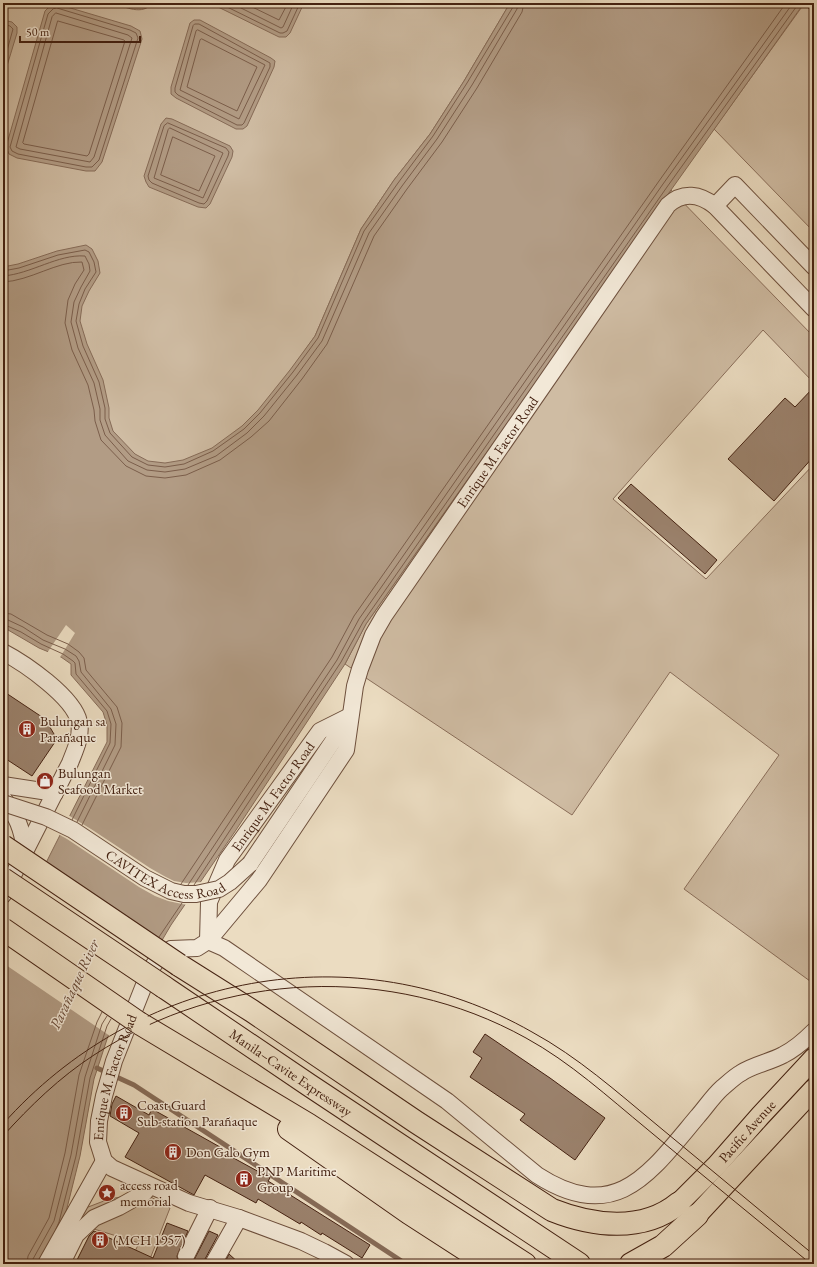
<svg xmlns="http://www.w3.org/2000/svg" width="817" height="1267" font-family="'EB Garamond',serif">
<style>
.green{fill:#cfbca3;stroke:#8a6e5a}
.water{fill:#b29c85;stroke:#866b57}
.pier{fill:#ebdcc1}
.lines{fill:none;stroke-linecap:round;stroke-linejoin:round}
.shore{stroke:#7b5e4b;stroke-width:1}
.stream{stroke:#866b57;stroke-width:5}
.building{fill:#9b826d;stroke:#442111}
.minor-casing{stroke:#6e503d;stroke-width:18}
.major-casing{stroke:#442111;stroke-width:22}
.highway-casing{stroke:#442111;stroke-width:24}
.minor{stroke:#f2e8d7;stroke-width:16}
.major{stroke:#ebdcc1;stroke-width:20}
.highway{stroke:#ebdcc1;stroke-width:22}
.tram{stroke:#442111;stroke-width:1}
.minor-bridge-casing{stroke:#6e503d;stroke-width:18;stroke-linecap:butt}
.highway-bridge-casing{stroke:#442111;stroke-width:24;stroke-linecap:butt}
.minor-bridge{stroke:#f2e8d7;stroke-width:16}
.highway-bridge{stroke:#ebdcc1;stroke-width:22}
.labels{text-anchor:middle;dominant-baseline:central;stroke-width:3;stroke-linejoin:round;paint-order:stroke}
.street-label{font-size:14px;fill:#442111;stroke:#f2e8d7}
.poi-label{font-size:14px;fill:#442111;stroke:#f2e8d7;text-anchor:start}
.water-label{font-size:15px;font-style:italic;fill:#654634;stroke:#f2e8d7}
</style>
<rect width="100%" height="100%" fill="#ebdcc1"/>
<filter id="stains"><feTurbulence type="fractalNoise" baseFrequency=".005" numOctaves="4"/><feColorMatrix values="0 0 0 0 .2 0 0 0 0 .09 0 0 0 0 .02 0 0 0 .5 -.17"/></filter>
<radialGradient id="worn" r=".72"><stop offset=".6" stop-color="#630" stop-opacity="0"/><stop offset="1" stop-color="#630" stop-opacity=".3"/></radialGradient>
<path class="green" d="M3 3H510L464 81 430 134 394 180 361 229 315 336 199 500 3 447Z
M804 4 814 14V232L714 129Z
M671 190 814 337V383L763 330 613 499 706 579 814 464V984L684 889 779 755 670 672 572 815 345 664 366 624Z
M144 1193 170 1208 148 1264H129L139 1243 94 1229 71 1227 83 1209 109 1199Z"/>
<path class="water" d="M113 3H152C143 16 125 7 113 3Z
M210 3H304L290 33 286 37H279Z
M510 3H804L671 190 366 624 345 664 236 830 171 925 111 1027 94 1079 80 1156 63 1224 41 1264H3V948L107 742V725L103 712 71 675V664L61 657 39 648 3 627V267L18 264 57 251 86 245 92 249 98 261 100 273 89 291 82 306 80 321 87 344 103 380 109 408V418L113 431 135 454 148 461 165 463 183 460 212 448 242 426 258 410 290 370 315 336 361 229 394 180 430 134 464 81Z
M57 4 131 26 140 31 142 39 102 162 95 171H86L17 158 9 154 6 147 45 11 51 5Z
M3 20 12 22 17 27V33L3 79Z
M194 20H200L271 58 275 61 274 67 247 126 243 129H236L176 98 171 94V87L190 23Z
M166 118 172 119 230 146 233 151 232 157 210 204 206 208 198 207 149 187 146 182 144 176 161 124Z"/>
<path class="pier" d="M66 625 75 633 59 659 47 653Z
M68 815 91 829 150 868 164 876 174 881 186 883 203 882 187 905 168 901 155 896 139 887 67 839 58 834Z
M43 864 162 945 113 1028 110 1036 3 963V944Z"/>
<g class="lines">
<path class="shore" d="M219 3 280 33H283L287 31 300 3
M231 3 281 28 283 27 294 3
M244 3 279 20 288 3
M57 8 130 30 136 33 138 38 99 160 92 167H86L18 154 12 151 10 147 48 14 53 9Z
M56 13 128 35 132 38 94 157 90 162 20 149 16 147 52 17Z
M58 21 124 40 125 41 89 154 87 156 24 144 23 143Z
M3 24 10 26 13 29 3 65
M195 24H199L270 63V67L244 123 242 125H237L178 95 175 92V88L193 26Z
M198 30 265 65 239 119 180 90 196 31Z
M202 39 257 67 237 111 187 87 200 40Z
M168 123 226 148 229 152 228 156 207 201 204 204 199 203 152 183 149 180 148 176 164 126Z
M170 128 223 153 203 198 154 178 168 130Z
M173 137 215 156 199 191 161 175Z
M3 271 19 268 58 255 85 250 89 252 94 262 96 272 85 289 79 304 76 321 83 346 99 382 105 408V419L110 433 132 457 148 465 165 467 184 464 213 451 244 429 260 413 293 372 318 338 364 231 398 183 433 136 467 83 513 7V3
M3 276C31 274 58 254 85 256L89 264 90 271 81 287 74 302 71 322 78 348 94 383 100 409V420L105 435 128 461 147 470 165 472 185 469 216 456 247 433 264 416 297 375 322 341 369 233 402 186 437 139 472 85 517 9 518 3
M3 282C30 281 57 261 82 262L84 270 75 284 68 300 65 323 72 350 88 385 94 410 95 421 101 440 126 466 146 476 165 478 186 475 220 460 251 437 269 421 302 379 327 344 374 236 407 189 442 142 477 88 522 12 524 3
M3 613 11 614 47 635 68 644 79 652 84 658 86 670 117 707 122 723 121 747 82 825
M3 619 8 620 23 627 43 640 65 649 76 656 79 661 81 672 111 709 116 724 115 745 77 822
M3 624 21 632 41 644 63 654 73 661 75 663 76 674 107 711 111 724 110 743 72 820
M181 884 332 657 354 616 659 181 786 3
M188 885 337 660 359 619 663 184 793 3
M194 885 341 662 363 622 667 187 799 3
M159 937 182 903
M56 1229 59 1222 76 1156 90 1078 107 1026 111 1019
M27 1264 28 1256 49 1218 65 1153 79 1075 97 1022 102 1012
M33 1264V1259L54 1221 71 1155 85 1077 102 1024 107 1016"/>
<path class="stream" d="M97 1068 134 1085 406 1264"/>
</g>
<path class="building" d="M814 387V456L774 501 728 459 785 398 795 407Z
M631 484 717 560 705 574 618 498Z
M3 691 45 719 57 739 32 776 3 757Z
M485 1034 550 1078 605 1118 575 1160 520 1120 525 1114 470 1077 482 1058 473 1052Z
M116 1096 149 1115 152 1109 220 1147 219 1150 270 1178 268 1181 370 1245 362 1258 322 1233 321 1235 301 1222 300 1224 258 1199 256 1203 205 1175 194 1195 125 1157 139 1133 110 1116 112 1104Z
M167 1223 188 1231 177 1256 178 1261 181 1264H85L77 1260 89 1236 94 1231 153 1258Z
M209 1231 218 1235 205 1259 204 1264H191L194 1260Z
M229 1254 240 1264H224Z"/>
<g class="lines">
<defs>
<g id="minor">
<path d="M715 206 735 185 814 267"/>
<path d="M3 652C24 663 74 697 79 722 82 736 75 750 70 763L3 895"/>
<path d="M3 785 55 793"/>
<path d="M3 798C17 817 22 827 25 851"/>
<path d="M250 864 348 719"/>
<path d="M208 941 224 948 447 1101 537 1175C616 1226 650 1173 698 1116 706 1107 713 1096 722 1088 728 1083 734 1077 741 1073 753 1065 770 1062 783 1055 795 1049 805 1040 814 1031"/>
<path id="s1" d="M208 941 209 902 227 860 320 731 350 716"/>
<path d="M186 1256 210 1208"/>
<path d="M63 1261 76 1235 94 1218 119 1207 144 1193 150 1186"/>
<path d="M46 1264 104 1161"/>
<path d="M213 1264 239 1218"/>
<path id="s2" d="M346 1264 324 1252 301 1241 239 1218 189 1203 112 1168 104 1161 98 1142 99 1121 104 1096 114 1061 150 970 161 955 171 949 197 948 208 941 259 880 346 750 355 686 360 669 373 635 384 616 668 205C683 191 700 194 715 206L814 309"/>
</g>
<g id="major">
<path id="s3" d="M679 1203 717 1165 760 1116 814 1058"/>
<path d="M697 1215 814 1089"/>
</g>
<g id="highway">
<path d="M179 965 252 1011 416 1122 552 1210C592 1226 643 1233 679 1203"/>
<path id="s4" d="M164 987 309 1085 579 1264"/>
<path d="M139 1023 309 1125 525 1264"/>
<path d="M289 1129 409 1213 488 1264"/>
<path d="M631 1264 663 1246 697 1215"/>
</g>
</defs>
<use href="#minor" class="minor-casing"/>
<use href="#major" class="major-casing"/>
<use href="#highway" class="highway-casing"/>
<use href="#minor" class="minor"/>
<use href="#major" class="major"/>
<use href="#highway" class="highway"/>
<path class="tram" d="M3 1124C137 973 355 931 532 1032 578 1057 617 1092 657 1125 709 1168 762 1212 814 1255
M3 1136C30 1106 60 1077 94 1055 223 971 391 963 526 1038 570 1062 608 1097 647 1129 701 1174 756 1219 811 1264"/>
<defs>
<g id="minor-bridge">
<path id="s5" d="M3 803 46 817 73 830 145 878 171 891 184 894H196L219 889 230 882 250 864"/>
</g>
<path id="highway-bridge" d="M3 846 179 965
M3 879 164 987
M3 929 139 1023"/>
</defs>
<use href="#minor-bridge" class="minor-bridge-casing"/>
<use href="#highway-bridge" class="highway-bridge-casing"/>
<use href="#minor-bridge" class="minor-bridge"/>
<use href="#highway-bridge" class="highway-bridge"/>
</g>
<defs>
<symbol id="building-disc" viewBox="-11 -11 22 22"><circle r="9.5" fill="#8f2418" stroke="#f2e8d7"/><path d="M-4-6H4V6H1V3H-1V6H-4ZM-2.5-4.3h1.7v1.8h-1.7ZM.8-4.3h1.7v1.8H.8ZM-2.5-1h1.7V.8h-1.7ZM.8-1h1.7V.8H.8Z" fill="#fff"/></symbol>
<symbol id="shop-disc" viewBox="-11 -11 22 22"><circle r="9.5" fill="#8f2418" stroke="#f2e8d7"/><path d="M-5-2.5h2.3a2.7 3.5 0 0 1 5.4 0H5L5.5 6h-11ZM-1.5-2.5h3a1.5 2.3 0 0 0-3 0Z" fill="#fff"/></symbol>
<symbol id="sight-disc" viewBox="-11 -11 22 22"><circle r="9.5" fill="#8f2418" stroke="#f2e8d7"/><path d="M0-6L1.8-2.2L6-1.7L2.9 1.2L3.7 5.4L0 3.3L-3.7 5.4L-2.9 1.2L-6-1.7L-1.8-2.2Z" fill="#fff"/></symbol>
</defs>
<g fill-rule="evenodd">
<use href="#building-disc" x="17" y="719" width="20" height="20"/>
<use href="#shop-disc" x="35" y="771" width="20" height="20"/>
<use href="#building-disc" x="114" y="1103" width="20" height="20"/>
<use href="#building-disc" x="163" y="1142" width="20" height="20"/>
<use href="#building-disc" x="234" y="1169" width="20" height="20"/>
<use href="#sight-disc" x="97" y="1183" width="20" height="20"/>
<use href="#building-disc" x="90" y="1230" width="20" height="20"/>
</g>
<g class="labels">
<g class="street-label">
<text stroke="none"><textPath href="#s2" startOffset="1110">Enrique M. Factor Road</textPath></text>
<text stroke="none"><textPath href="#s1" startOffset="163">Enrique M. Factor Road</textPath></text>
<text stroke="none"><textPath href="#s5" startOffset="181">CAVITEX Access Road</textPath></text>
<text stroke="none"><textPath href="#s4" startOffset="153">Manila–Cavite Expressway</textPath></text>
<text stroke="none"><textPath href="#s2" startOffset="351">Enrique M. Factor Road</textPath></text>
<text stroke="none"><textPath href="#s3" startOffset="99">Pacific Avenue</textPath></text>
</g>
<g class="poi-label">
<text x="40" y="721">Bulungan sa<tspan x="40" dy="16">Parañaque</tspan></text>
<text x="58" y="773">Bulungan<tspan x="58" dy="16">Seafood Market</tspan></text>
<text x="137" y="1105">Coast Guard<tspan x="137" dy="16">Sub-station Parañaque</tspan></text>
<text x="186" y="1152">Don Galo Gym</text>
<text x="257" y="1171">PNP Maritime<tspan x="257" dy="16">Group</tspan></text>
<text x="120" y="1185">access road<tspan x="120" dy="16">memorial</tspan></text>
<text x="113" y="1240">(MCH 1957)</text>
</g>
<g class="water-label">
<text transform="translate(74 984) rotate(-65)">Parañaque River</text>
</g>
</g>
<rect width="817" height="1267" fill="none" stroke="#ebdcc1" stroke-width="16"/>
<rect x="4" y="4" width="809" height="1259" fill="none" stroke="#442111" stroke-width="2"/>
<rect x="8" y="8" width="801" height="1251" fill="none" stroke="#442111"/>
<path d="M20 36v6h120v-6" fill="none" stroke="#442111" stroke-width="2"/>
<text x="26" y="36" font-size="12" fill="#442111" stroke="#f2e8d7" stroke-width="3" paint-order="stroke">50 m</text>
<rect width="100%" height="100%" filter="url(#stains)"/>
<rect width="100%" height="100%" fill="url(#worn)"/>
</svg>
